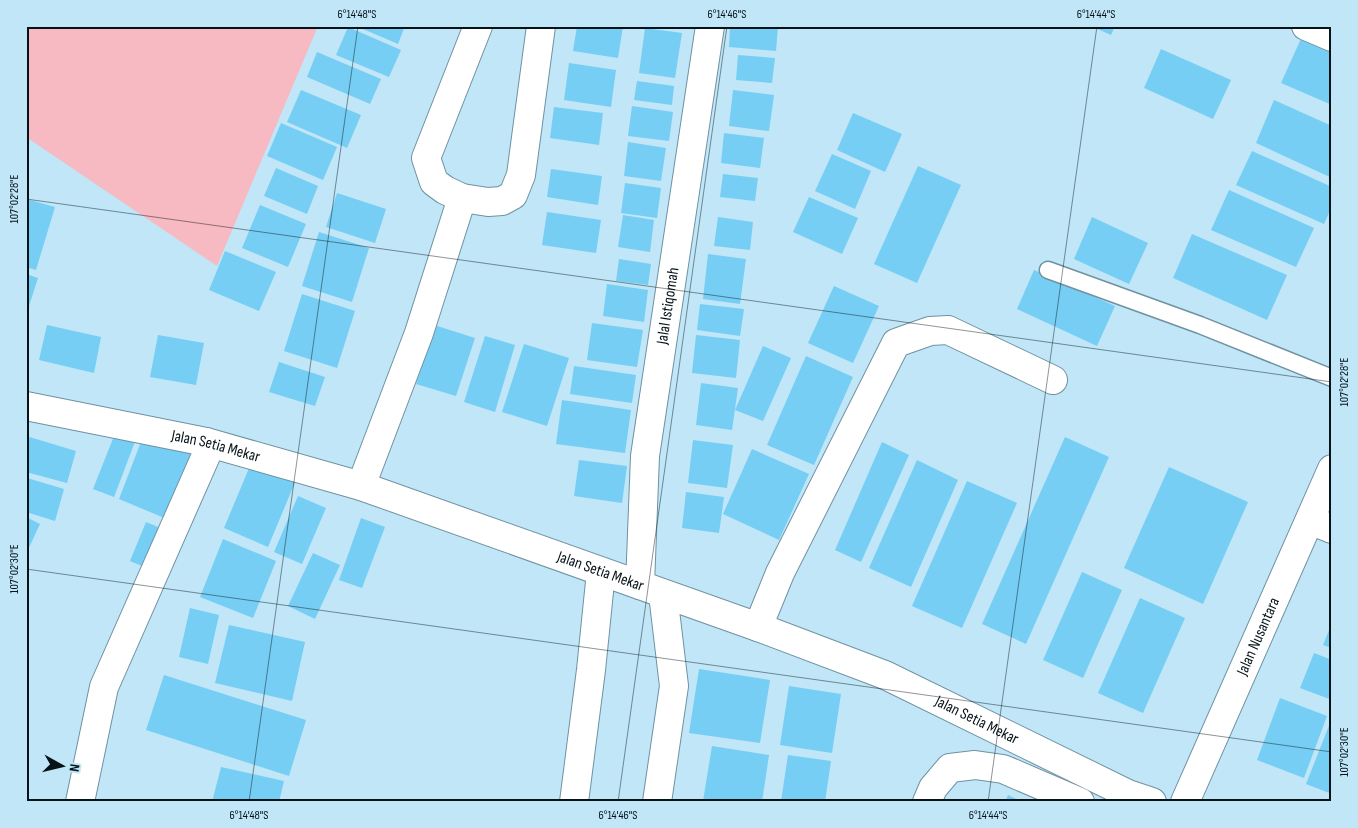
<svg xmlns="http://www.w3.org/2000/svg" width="1358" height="828" font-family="'Sofia Sans Condensed',sans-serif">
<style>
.green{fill:#f7b9c2}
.building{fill:#76cef4}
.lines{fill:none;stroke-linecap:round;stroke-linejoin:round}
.lane-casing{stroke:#6f92a2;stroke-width:19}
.street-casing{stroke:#6f92a2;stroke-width:30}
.secondary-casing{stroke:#6f92a2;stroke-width:30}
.lane{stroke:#fff;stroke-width:16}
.street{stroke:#fff;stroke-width:28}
.secondary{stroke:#fff;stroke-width:28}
.ticks{fill:none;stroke:#061319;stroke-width:1;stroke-opacity:0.45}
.labels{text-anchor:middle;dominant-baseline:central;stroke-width:5;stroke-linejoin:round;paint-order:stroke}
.street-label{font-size:16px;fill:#061319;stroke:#c0e6f7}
.neatline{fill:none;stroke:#061319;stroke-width:2}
.ticks-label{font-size:12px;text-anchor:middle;fill:#061319}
</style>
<rect width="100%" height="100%" fill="#c0e6f7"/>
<path class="green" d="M26 26H318L217 266 26 137Z"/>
<path class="building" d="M356 26H405L398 44Z
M577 26H623L618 58 573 51Z
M730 26H778L776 51 729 47Z
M1091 26H1115L1111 35Z
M348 27 401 50 389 77 336 55Z
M645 28 682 33 675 78 639 73Z
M1304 32 1332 45V105L1281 83Z
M1161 49 1231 80 1213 119 1144 88Z
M317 52 381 79 370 104 307 77Z
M738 55 775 58 772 83 736 80Z
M569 63 616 70 611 107 564 100Z
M637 81 674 86 672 105 634 100Z
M301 90 361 115 347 148 287 122Z
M733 90 774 95 769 131 729 126Z
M1274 100 1332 126V178L1256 143Z
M632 106 673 112 669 141 628 136Z
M554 107 603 113 599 145 550 138Z
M853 113 902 134 885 172 837 150Z
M281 123 337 147 323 180 267 156Z
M724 133 764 138 760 168 721 163Z
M628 142 666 148 661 181 624 176Z
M1252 151 1332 187V206L1324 224 1236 185Z
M832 154 871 171 855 209 815 191Z
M918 166 961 185 917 283 874 264Z
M276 168 318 186 307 214 264 196Z
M551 169 602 176 598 205 547 197Z
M723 174 758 178 755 201 720 197Z
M625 183 661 188 657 218 621 213Z
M1229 190 1314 228 1296 267 1211 230Z
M337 193 386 209 375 243 326 227Z
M809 197 858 218 842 254 793 232Z
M26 199 55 207 36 270 26 267Z
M260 205 306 224 288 267 242 248Z
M547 212 601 220 596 253 542 245Z
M623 215 654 220 650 252 618 247Z
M718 217 753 222 750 250 714 246Z
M1092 217 1148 243 1129 284 1074 259Z
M319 232 369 248 352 302 302 286Z
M1192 234 1287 275 1267 320 1173 278Z
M225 251 276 272 259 311 209 290Z
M708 254 746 259 740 304 703 299Z
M619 259 651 264 648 285 616 281Z
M1034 270 1115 306 1097 346 1017 309Z
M26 274 38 278 27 312H26Z
M607 284 648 290 644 322 603 316Z
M834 286 879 306 853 363 808 343Z
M302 294 355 311 337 368 284 351Z
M700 304 744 309 740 336 697 330Z
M592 323 643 330 637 367 587 360Z
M47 325 101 337 94 373 39 360Z
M434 325 475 338 456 396 416 384Z
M158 335 204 343 196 385 150 377Z
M696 335 740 340 736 378 692 373Z
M485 336 515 345 495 412 464 402Z
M524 344 569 358 547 426 502 412Z
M763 346 791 358 763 421 735 410Z
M806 356 853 377 814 465 767 445Z
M279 362 325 377 315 406 269 392Z
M574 366 636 375 632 403 570 394Z
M701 383 738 388 732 430 696 425Z
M562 400 631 410 625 453 556 444Z
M116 431 136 439 114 497 93 489Z
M144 434 200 456 174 522 119 499Z
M26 436 76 451 67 483 26 472Z
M1065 437 1109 457 1026 644 982 624Z
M693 440 733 445 727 488 688 483Z
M882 442 909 455 861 562 835 550Z
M752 449 809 474 779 540 723 514Z
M579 460 627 466 622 503 574 496Z
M917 460 958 480 911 587 869 568Z
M252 461 296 480 268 547 224 528Z
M1169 467 1248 502 1203 604 1124 568Z
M27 478 64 489 55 521 26 512Z
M967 481 1017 503 962 628 912 606Z
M686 492 724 497 719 533 682 528Z
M298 496 326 508 302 564 274 552Z
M26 517 40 524 26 554Z
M361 518 385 527 362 588 339 580Z
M146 522 170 532 154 571 130 561Z
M223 539 276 561 253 618 200 597Z
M313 553 340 565 315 619 288 606Z
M1082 572 1122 590 1083 678 1043 660Z
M1140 598 1185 618 1143 713 1098 693Z
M190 608 219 615 208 664 179 657Z
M1332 623V648L1323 645Z
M229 625 305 642 292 701 215 683Z
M1314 653 1332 660V700L1300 688Z
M699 669 770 680 760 743 689 733Z
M164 675 306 720 289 776 146 730Z
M789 686 841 694 832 753 780 745Z
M1280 698 1327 716 1304 778 1257 760Z
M1332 718V794L1306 784Z
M712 746 769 755 762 802 703 801Z
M788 755 831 761 825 802 781 801Z
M221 767 284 781 279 802H212Z
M1008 795 1022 802H1005Z"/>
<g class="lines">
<defs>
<path id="lane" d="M1048 270 1200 325 1332 378"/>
<g id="street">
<path d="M478 26 426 158 434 182 445 190 462 198 488 202 502 201 513 195 521 175 541 26"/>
<path d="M1306 26 1332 37"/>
<path d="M361 486 419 333 462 198"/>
<path d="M1310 520 1332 529"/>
<path id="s1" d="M640 585 645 456 710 26"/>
<path d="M758 627 780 573 896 343 930 331 948 330 1053 380"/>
<path d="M80 802 104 687 208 451 206 442"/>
<path d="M574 802 591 670 601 572"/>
<path d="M657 802 674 686 663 594"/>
<path d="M927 802 933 788 950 768 975 765 1003 769 1080 802"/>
</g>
<g id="secondary">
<path id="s2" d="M26 406 206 442 361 486 758 627 885 675 1128 794 1152 802"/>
<path id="s3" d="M1185 802 1332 469"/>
</g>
</defs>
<use href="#lane" class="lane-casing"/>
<use href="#street" class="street-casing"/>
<use href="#secondary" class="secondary-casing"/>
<use href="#lane" class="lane"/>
<use href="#street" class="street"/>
<use href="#secondary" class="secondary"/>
</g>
<path class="ticks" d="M26 199 1332 382M26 569 1332 752M249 802 358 26M618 802 727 26M988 802 1097 26"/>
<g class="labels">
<g class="street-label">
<text stroke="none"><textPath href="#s1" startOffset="281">Jalal Istiqomah</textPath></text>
<text stroke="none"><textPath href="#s2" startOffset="194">Jalan Setia Mekar</textPath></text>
<text stroke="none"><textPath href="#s2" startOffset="599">Jalan Setia Mekar</textPath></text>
<text stroke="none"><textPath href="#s3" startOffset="181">Jalan Nusantara</textPath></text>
<text stroke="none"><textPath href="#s2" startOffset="1004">Jalan Setia Mekar</textPath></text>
</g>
</g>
<rect width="1358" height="828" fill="none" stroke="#c0e6f7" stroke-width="55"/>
<g transform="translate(62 766) rotate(98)" stroke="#c0e6f7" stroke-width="4" paint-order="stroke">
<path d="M0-4L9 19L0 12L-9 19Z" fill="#061319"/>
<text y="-8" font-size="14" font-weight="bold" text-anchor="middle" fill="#061319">N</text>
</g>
<rect x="28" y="28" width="1302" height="772" class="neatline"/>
<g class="ticks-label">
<text x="357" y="18">6°14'48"S</text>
<text x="727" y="18">6°14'46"S</text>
<text x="1096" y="18">6°14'44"S</text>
<text transform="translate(14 199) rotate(-90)" y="4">107°02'28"E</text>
<text transform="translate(1344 382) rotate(-90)" y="4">107°02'28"E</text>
<text transform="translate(14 569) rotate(-90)" y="4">107°02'30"E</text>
<text transform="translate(1344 752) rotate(-90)" y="4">107°02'30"E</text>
<text x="249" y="819">6°14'48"S</text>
<text x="618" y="819">6°14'46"S</text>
<text x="988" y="819">6°14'44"S</text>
</g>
</svg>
